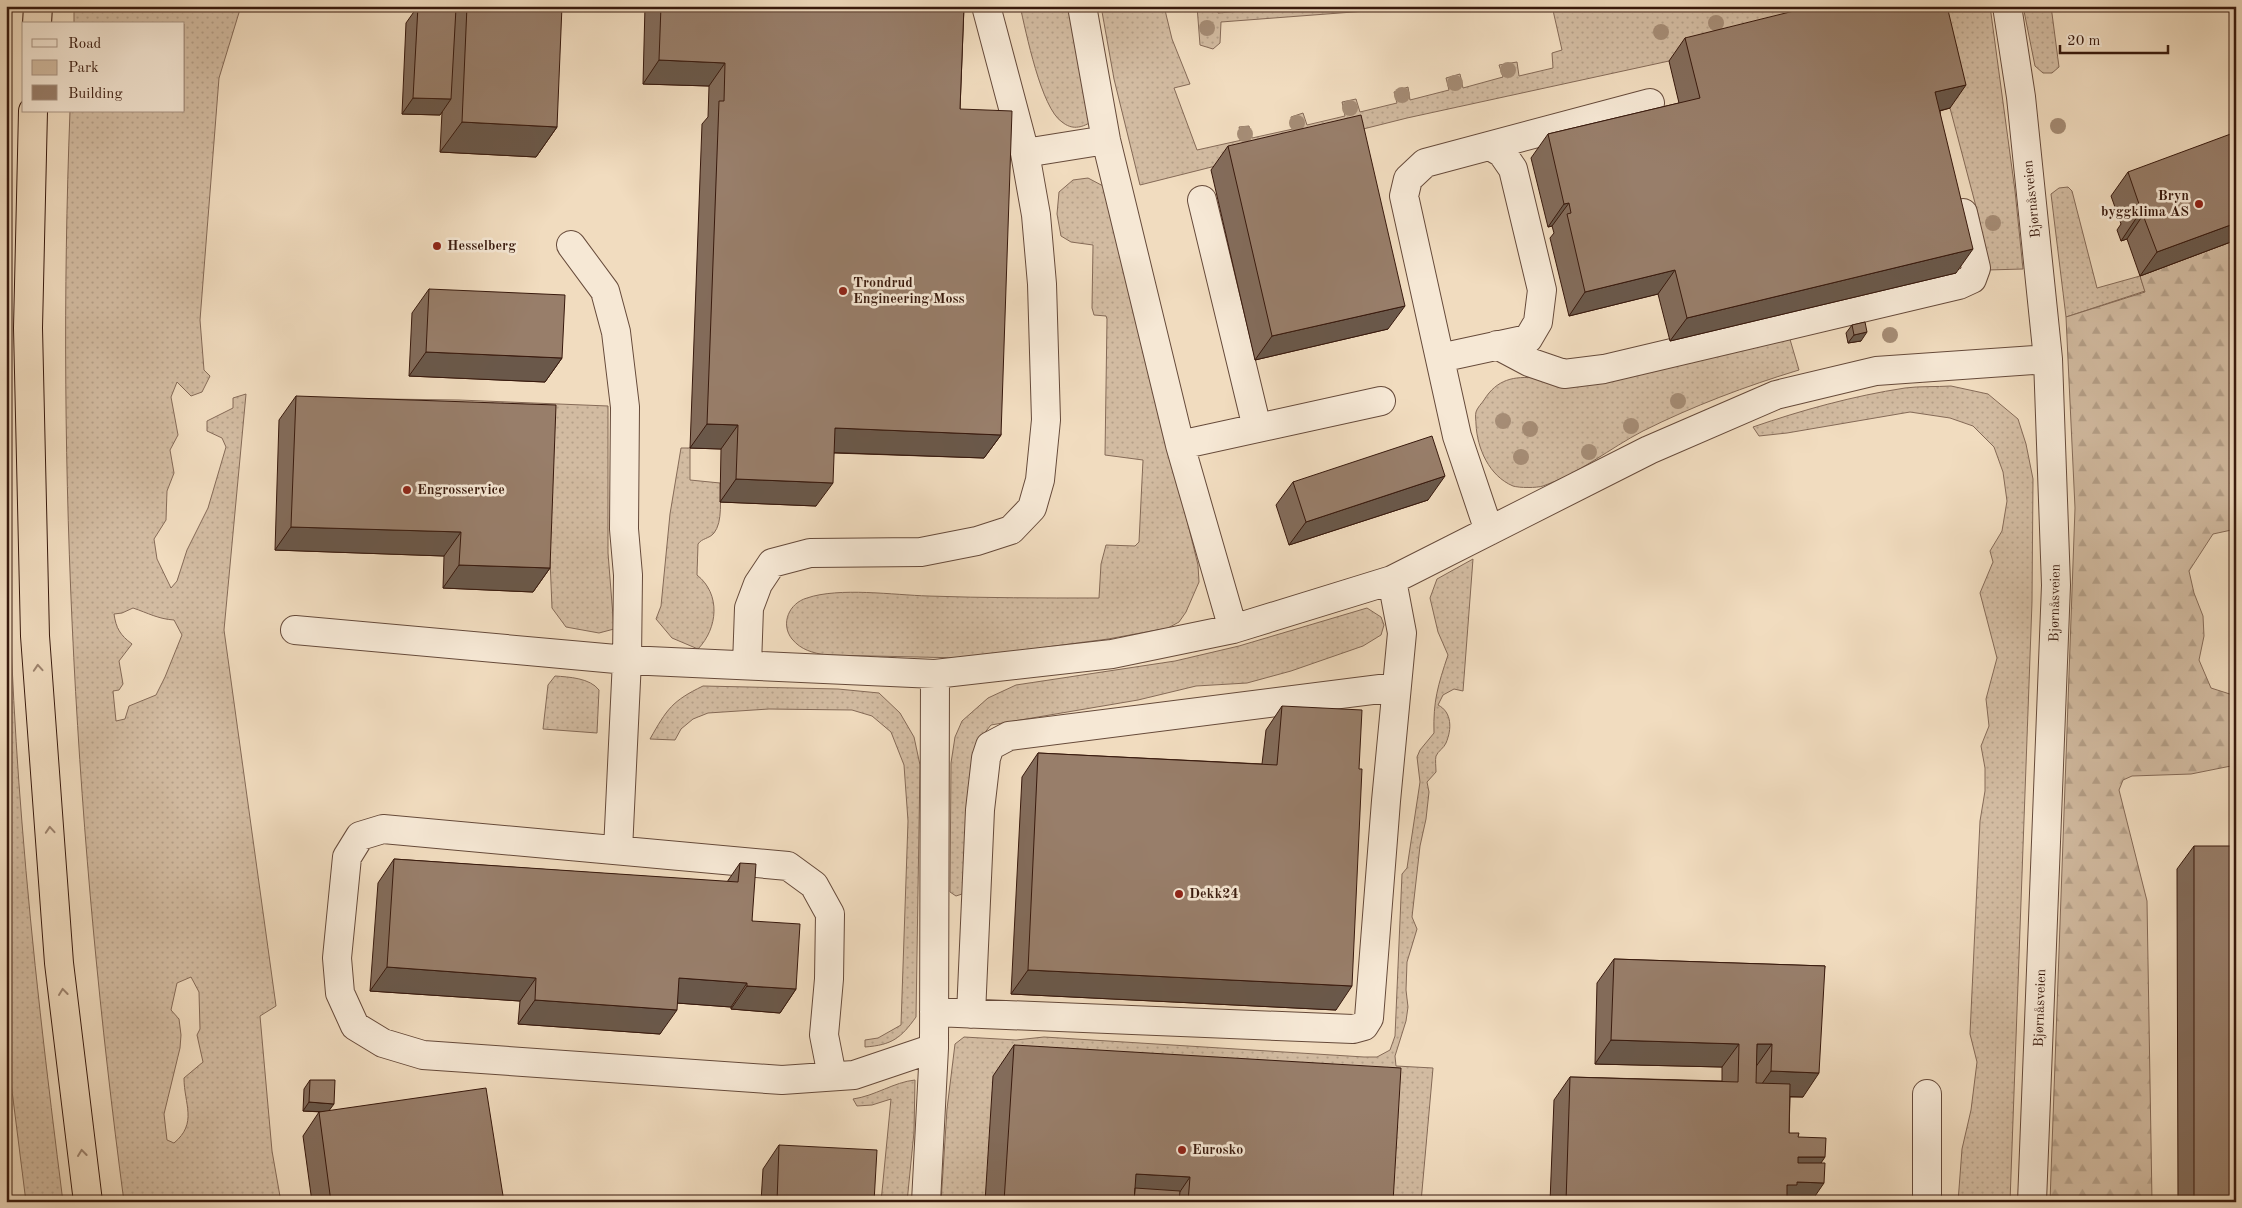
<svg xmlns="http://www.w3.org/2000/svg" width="2242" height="1208" font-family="'Old Standard TT',serif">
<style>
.green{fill:url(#green-dots);stroke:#856a57;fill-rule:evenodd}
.forest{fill:url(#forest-firs);stroke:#856a57}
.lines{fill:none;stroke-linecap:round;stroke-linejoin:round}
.minor-casing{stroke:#664a3a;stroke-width:30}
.highway-casing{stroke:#38190d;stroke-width:30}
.minor{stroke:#f6e8d5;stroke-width:28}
.highway{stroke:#f1dcbf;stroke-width:28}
.tree{fill:#a58c75}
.wall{fill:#836c5b;stroke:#38190d}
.shaded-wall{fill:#6a584a;stroke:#38190d}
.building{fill:#987e6a;stroke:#38190d}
.oneway{stroke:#9e846f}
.poi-dot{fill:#8f2418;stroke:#f6e8d5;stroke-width:2}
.labels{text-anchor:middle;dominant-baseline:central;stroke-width:5;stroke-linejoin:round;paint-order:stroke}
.poi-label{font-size:14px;font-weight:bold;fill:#38190d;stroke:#f6e8d5;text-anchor:start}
.street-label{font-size:14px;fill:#38190d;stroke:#f6e8d5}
</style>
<defs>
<pattern id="green-dots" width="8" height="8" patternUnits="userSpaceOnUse" patternTransform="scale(1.25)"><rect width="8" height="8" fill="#d2bba1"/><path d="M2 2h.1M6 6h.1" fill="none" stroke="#b5a089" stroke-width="1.8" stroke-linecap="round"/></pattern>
<pattern id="forest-firs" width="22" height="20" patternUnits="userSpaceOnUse" patternTransform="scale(1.25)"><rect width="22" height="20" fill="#d2bba1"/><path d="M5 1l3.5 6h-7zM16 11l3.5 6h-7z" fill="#b5a089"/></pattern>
</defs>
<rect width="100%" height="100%" fill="#f1dcbf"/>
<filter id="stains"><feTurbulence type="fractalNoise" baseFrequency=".004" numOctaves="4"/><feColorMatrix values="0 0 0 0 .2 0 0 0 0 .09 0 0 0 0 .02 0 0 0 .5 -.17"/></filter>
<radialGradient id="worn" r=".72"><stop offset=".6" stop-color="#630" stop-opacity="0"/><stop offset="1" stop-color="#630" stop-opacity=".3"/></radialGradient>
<path class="green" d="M6 6H12L6 163Z
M74 6H241L219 78 200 320 204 370 210 376 202 392 191 396 177 382 171 397 178 435 170 450 174 473 167 491 166 520 154 539 157 559 171 588 177 581 187 550 208 508 226 447 222 438 207 431V421L233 408V398L246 394 224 630 276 1006 260 1016 272 1151 281 1202H124C76 840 56 475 70 111H184V24H74ZM133 608C148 613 158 619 174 620L182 635 165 677 156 695 129 706 125 719 116 721 113 691 119 690 123 684 119 661 132 644C120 635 116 628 114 614L122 613ZM191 977 199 992 200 1029 197 1035 203 1062 184 1078C184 1104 198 1123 174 1143L167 1140 164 1114 180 1048 181 1035 179 1019 171 1010 177 983Z
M1020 6H1068L1091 122C1081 128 1072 130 1062 122 1041 108 1026 32 1020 6Z
M1101 6H1164L1172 39 1190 84 1174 88 1197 150 1242 140 1239 127 1249 126 1252 138 1293 129 1291 117 1303 113 1307 125 1345 116 1342 102 1356 99 1360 112 1397 103 1394 92 1408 87 1410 100 1449 90 1446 78 1460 74 1463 88 1503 77 1499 65 1517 62 1519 76 1553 68 1552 53 1562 50 1552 6H1895L1669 61 1407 118 1140 185 1114 79Z
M1197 6H1218V13L1300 6H1432L1221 22 1220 43 1213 49 1200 45Z
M1925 6H1990L2015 191 2023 269 1987 270 1979 218 1950 108Z
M2023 6H2051L2059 67 2052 73H2043L2035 66Z
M1088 178 1105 187 1198 565 1199 582 1186 612 1179 622 1168 628 1108 639 963 658 826 655C813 653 801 650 792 639 780 624 789 603 807 598 839 587 894 595 928 596 985 598 1042 598 1099 598L1101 564 1106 545 1135 546 1139 542 1143 460 1105 455 1107 319 1106 316 1094 315 1092 308 1093 245 1071 242 1061 236 1057 214 1059 192 1073 180Z
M2068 187 2072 191 2097 288 2140 276 2145 291 2066 317 2051 194 2059 188Z
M1789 336 1799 370C1746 386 1693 406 1643 431 1610 448 1579 474 1543 486 1537 488 1519 488 1513 486 1489 476 1477 448 1476 424 1476 421 1475 415 1476 412 1477 408 1482 403 1484 400 1497 379 1514 376 1536 378Z
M1951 386 1988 394 2018 419 2026 444 2033 479 2032 602 2010 1202H1958L1962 1149 1971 1110 1977 1062 1970 1034 1980 821 1985 791V768L1981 746 1989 726 1986 699 1997 658 1980 593 1993 562 1990 551 2002 531 2007 501 2003 472 1994 447 1973 426 1950 418 1910 412 1787 433 1759 436 1753 427C1802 410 1853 396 1905 388 1920 386 1936 387 1951 386Z
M311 398 459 400 608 406V553L614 629 599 633 566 627 552 608 550 559 534 555Z
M681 448H690V480L720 483C720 498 723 522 714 533 709 539 702 538 698 544L697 575C721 594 718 628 698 649L672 638 656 619 661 606 670 514Z
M6 496C9 605 13 714 22 823 32 950 47 1076 63 1202H26L6 1043Z
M1473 559 1463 691 1454 689 1443 695 1438 705C1452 712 1452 729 1446 743 1444 748 1438 751 1436 756 1435 760 1436 767 1436 772L1427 782 1429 792 1426 819 1420 846 1412 917 1417 929 1407 962 1406 990 1408 1007 1406 1021 1395 1056 1396 1066 1433 1068 1421 1202H941L947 1109 955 1044 964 1037 1016 1040 1044 1037 1364 1057H1377L1390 1050 1395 1036 1402 874 1407 868 1420 782 1417 757 1420 750 1434 733C1433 701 1438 685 1448 655L1438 632 1430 598 1437 579Z
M1367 608 1381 617 1384 625 1381 635 1363 646 1291 671 1247 683 1196 686 1138 700 991 725 982 736 965 888 962 894 956 896 950 892 951 763 955 737 962 721 988 698 1016 685 1175 661 1239 646Z
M555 676C569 677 590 678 599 690L597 733 543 729 548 685Z
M703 686 838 689 879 693 900 713 914 737 920 765 916 1017C901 1038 892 1045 865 1047V1040L878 1038 901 1025 908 821 904 765 891 732 872 716 852 710 769 709 708 713 693 719 681 729 675 740 650 739C667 709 672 701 703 686Z
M915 1080 914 1132 907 1202H881L891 1099 872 1105 857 1106 853 1099C875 1096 894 1082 915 1080Z"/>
<path class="forest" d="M2236 240V529L2213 534 2189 571 2194 593 2203 616 2204 636 2199 660 2211 688 2236 696V765L2191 774 2132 776 2123 780 2119 790 2147 901 2152 1202H2050L2075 508 2066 317 2145 292 2140 276Z"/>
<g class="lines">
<defs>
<path id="minor" d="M1082 6 1106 140 1180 445 1233 629
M2007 6 2021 97 2048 359 2056 585 2032 1202
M1025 153 1106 140
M1202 200 1257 428
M571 245 605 291 616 332 625 407 624 529 628 575 627 660 618 850
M1497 345 1529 362 1564 374 1604 369 1959 285 1972 279 1976 268 1963 213
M1440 358 1528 339 1538 322 1542 290 1513 169 1502 153 1490 146
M1180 445 1381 401
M1489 531 1457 436 1404 196 1408 179 1425 163 1650 103
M295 630 627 660 935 674 1112 654 1233 629 1392 580 1649 450 1776 395 1876 371 2048 359
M747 665 749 608 758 584 772 563 810 553 921 552 977 541 1011 530 1032 508 1040 480 1046 420 1042 284 1036 215 1025 153 986 6
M934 1012 1353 1029 1364 1026 1369 1018 1386 801 1402 633 1392 580
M971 1014 980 810 986 758 990 746 1009 736 1396 687
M832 1076 824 1035 829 979 830 914 814 885 788 866 383 829 360 836 347 857 337 958 340 993 355 1026 383 1043 423 1055 782 1080 854 1075 934 1048
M926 1202 934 1048 935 674
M1927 1202V1094"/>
<path id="highway" d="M37 24 38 6
M33 111 28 328 35 636 59 963 88 1202"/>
</defs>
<use href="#minor" class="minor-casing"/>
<use href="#highway" class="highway-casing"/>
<use href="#minor" class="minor"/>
<use href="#highway" class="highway"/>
</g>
<g class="tree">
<circle cx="1716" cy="23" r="8"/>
<circle cx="1207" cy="28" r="8"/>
<circle cx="1661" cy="32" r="8"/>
<circle cx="1508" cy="70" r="8"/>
<circle cx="1455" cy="83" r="8"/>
<circle cx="1402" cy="95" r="8"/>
<circle cx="1350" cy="108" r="8"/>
<circle cx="1297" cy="123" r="8"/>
<circle cx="2058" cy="126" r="8"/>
<circle cx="1245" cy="134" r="8"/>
<circle cx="1993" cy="223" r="8"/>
<circle cx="1890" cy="335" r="8"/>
<circle cx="1678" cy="401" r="8"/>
<circle cx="1503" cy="421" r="8"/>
<circle cx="1631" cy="426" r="8"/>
<circle cx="1530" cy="429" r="8"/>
<circle cx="1589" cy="452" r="8"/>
<circle cx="1521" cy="457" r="8"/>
</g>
<path class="wall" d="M418 6 455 8 457 6H467L557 127 536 157 440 152 442 112 440 115 402 114 406 23Z
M645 6H964L960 109 1001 435 984 458 834 453 816 506 720 502 721 449 690 448 702 124 708 117 709 86 643 84Z
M1685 38 1950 108 1940 111 1956 273 1670 341 1658 294 1569 316 1550 238 1554 233 1552 226 1548 227 1531 158 1548 134 1679 103 1669 61Z
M1228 146 1388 329 1255 360 1211 170Z
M2128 172 2236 240 2140 276 2127 239 2121 241 2117 230 2121 224 2111 196Z
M429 289 562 358 545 382 409 376 412 313Z
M1852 325 1861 341 1848 343 1846 333Z
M296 396 550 568 533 592 443 588 444 556 275 550 279 420Z
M1293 482 1428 500 1289 545 1276 505Z
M1282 706 1336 1010 1011 994 1022 777 1038 753 1262 764 1266 730Z
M2194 846 2236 1202H2178L2177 869Z
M394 859 727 882 740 863 752 921 796 989 780 1013 731 1009V1007L677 1003 660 1034 518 1024 520 1001 370 991 378 883Z
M1614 959 1825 966 1803 1097H1790L1789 1133 1798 1137 1821 1163 1811 1202H1550L1554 1100 1570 1077 1722 1081V1067L1595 1064 1597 983Z
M1014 1045 1393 1202H985L993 1076Z
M310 1080 329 1111 504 1202H312L303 1136 319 1112H322L303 1111 304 1089Z
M779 1145 874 1202H761L763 1169Z"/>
<path class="shaded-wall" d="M2136 6H2147L2134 9Z
M659 60 725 63 709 86 643 84Z
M1966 85 1950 108 1919 116 1935 92Z
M413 98 451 99 440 115 402 114Z
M462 122 557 127 536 157 440 152Z
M1569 203 1552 226 1548 227 1564 204Z
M2143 215 2127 239 2121 241 2137 217Z
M2236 223V240L2140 276 2157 252Z
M1973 249 1956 273 1670 341 1687 318Z
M1675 270 1658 294 1569 316 1585 292Z
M1405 306 1388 329 1255 360 1272 336Z
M1867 332 1861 341 1848 343 1854 335Z
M426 352 562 358 545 382 409 376Z
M707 424 738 425 721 449 690 448Z
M835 428 1001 435 984 458 818 452Z
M1445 476 1428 500 1289 545 1306 522Z
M736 479 833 483 816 506 720 502Z
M291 527 461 532 444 556 275 550Z
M459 565 550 568 533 592 443 588Z
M387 967 536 978 520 1001 370 991Z
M1028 970 1352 986 1336 1010 1011 994Z
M679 978 747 983 731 1007 663 1002Z
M747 986 796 989 780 1013 731 1009Z
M535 1000 677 1010 660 1034 518 1024Z
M1611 1040 1739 1044 1722 1067 1595 1064Z
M1757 1044H1772L1755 1068Z
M1771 1071 1819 1073 1803 1097 1754 1095Z
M309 1102 334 1104 328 1112 303 1111Z
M1798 1157H1825L1809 1181 1781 1180Z
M1136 1174 1190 1177 1173 1202H1125Z
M1797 1182 1824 1183 1811 1202H1776L1787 1185Z"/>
<path class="building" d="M418 6 456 8 451 99 413 98Z
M467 6H562L557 127 462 122Z
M661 6H964L960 109 1012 111 1001 435 835 428 833 483 736 479 738 425 707 424 719 101H724L725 63 659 60Z
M1814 6H1947L1966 85 1935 92 1973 249 1687 318 1675 270 1585 292 1567 214 1571 213 1569 203 1564 204 1548 134 1700 98 1685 38Z
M1361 115 1405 306 1272 336 1228 146Z
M2236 132V223L2157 252 2143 215 2137 217 2133 206 2139 204 2128 172Z
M429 289 565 295 562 358 426 352Z
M1865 322 1867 332 1854 335 1852 325Z
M296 396 556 405 550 568 459 565 461 532 291 527Z
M1432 436 1445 476 1306 522 1293 482Z
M1282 706 1362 710 1359 769H1362L1352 986 1028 970 1038 753 1277 765Z
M2194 846H2236V1202H2194Z
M394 859 738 882 740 863 756 864 752 921 800 924 796 989 747 986V983L679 978 677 1010 535 1000 536 978 387 967Z
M1614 959 1825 966 1819 1073 1771 1071 1772 1044H1757L1756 1083 1790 1084 1789 1133H1799L1798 1137 1826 1138 1825 1157H1798V1163H1825L1824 1183 1797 1182V1185H1787V1202H1566L1570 1077 1738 1082 1739 1044 1611 1040Z
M1014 1045 1401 1068 1393 1202H1188L1190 1177 1136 1174 1134 1202H1004Z
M310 1080H335L334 1104 309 1102Z
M486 1088 504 1202H331L319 1112Z
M779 1145 877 1150 874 1202H777Z
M1135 1188 1180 1191 1179 1202H1134Z"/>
<defs><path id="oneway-chevron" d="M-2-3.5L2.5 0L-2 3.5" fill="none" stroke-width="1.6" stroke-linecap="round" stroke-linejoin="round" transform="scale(1.25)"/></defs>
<g class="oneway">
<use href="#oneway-chevron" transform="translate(38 668) rotate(-94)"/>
<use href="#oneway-chevron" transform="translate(50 830) rotate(-94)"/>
<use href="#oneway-chevron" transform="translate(63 992) rotate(-97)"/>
<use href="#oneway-chevron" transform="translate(82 1153) rotate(-97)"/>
</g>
<g class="poi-dot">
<circle cx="2199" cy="204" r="5"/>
<circle cx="437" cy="246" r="5"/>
<circle cx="843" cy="291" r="5"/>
<circle cx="407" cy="490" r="5"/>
<circle cx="1179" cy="894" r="5"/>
<circle cx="1182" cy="1150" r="5"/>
</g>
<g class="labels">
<g class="poi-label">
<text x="2189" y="196" text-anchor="end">Bryn<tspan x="2189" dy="16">byggklima AS</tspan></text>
<text x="447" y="246">Hesselberg</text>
<text x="853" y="283">Trondrud<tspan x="853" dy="16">Engineering Moss</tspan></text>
<text x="417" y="490">Engrosservice</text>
<text x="1189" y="894">Dekk24</text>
<text x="1192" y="1150">Eurosko</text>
</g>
<g class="street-label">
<text transform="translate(2032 199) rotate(-96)">Bjørnåsveien</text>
<text transform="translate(2055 603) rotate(-89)">Bjørnåsveien</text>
<text transform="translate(2040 1008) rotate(-88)">Bjørnåsveien</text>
</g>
</g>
<rect width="2242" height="1208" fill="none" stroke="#f1dcbf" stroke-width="25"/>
<rect x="8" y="8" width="2227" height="1193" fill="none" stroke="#38190d" stroke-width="2.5"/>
<rect x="12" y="12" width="2217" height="1183" fill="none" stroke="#38190d"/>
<rect x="22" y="22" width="162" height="90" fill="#f6e8d5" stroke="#aa9585"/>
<rect x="32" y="39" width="25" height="8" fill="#f6e8d5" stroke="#aa9585"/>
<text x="68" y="48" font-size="15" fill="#38190d">Road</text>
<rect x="32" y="60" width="25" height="15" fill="#d2bba1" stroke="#aa9585"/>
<text x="68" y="72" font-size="15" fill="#38190d">Park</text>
<rect x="32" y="85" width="25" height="15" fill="#987e6a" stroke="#aa9585"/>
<text x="68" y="98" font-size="15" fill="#38190d">Building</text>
<path d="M2060 45v8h108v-8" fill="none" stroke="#38190d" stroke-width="2.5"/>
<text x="2067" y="45" font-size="15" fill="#38190d" stroke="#f6e8d5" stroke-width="4" paint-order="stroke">20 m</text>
<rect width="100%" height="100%" filter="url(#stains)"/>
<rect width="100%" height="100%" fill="url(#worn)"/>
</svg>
